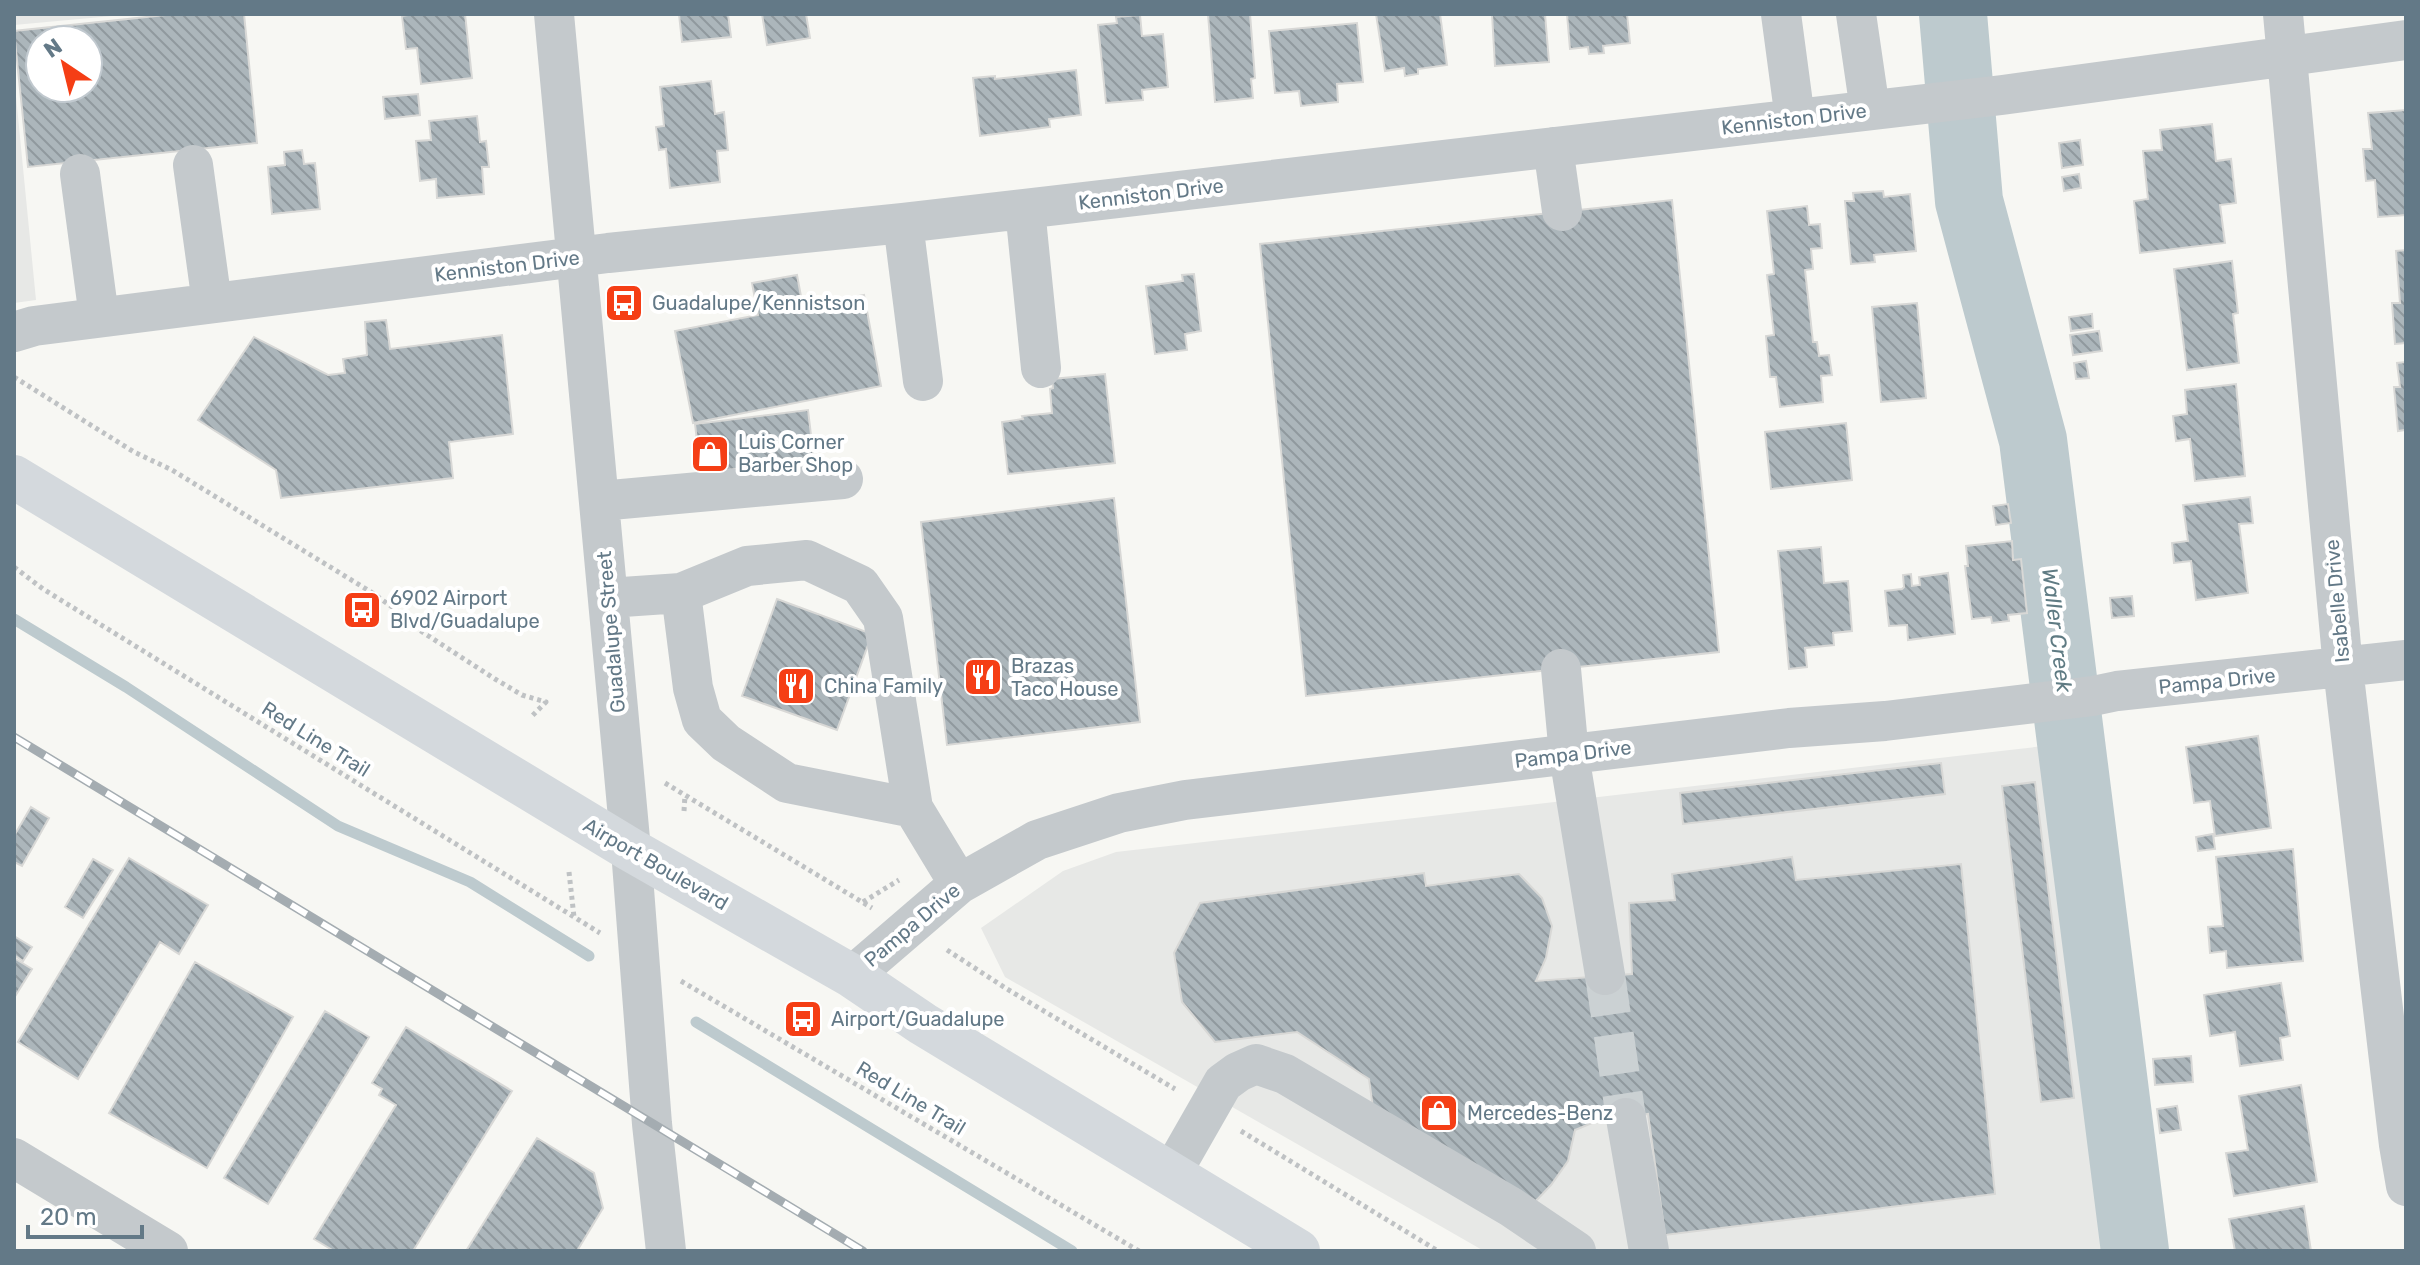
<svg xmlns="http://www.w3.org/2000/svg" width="2420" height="1265" font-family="Rubik,sans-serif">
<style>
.built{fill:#e7e8e6}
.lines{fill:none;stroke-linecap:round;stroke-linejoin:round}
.stream{stroke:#bdcace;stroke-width:11}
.river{stroke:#bdcace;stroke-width:68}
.building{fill:url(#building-back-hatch);stroke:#d8d8d6;stroke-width:2;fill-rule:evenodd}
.minor-tunnel{stroke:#cbd1d3;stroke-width:40;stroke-dasharray:40 20;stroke-linecap:butt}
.path{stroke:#bfc2c4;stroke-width:5;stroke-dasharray:4 4;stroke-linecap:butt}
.minor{stroke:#c4c9cc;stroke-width:40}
.major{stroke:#d4d9dd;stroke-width:44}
.rail-casing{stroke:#a4acb1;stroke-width:9}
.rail{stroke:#fff;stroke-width:6;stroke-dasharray:18;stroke-linecap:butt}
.labels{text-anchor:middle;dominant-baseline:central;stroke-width:8;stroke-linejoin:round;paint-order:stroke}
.street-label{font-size:20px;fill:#637987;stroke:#fff}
.poi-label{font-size:20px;fill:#637987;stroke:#fff;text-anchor:start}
.water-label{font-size:22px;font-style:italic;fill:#5f7b83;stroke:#fff}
</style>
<defs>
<pattern id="building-back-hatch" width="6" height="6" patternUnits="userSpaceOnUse" patternTransform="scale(2)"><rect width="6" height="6" fill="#acb6bb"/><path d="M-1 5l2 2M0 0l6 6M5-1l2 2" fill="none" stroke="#90999e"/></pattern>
</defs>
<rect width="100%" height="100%" fill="#f7f7f3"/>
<path class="built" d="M14 14H123V15L14 25Z
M14 76 36 300 14 303Z
M2044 746 2102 1251H1484L1005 977 981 928 1063 871 1116 852Z"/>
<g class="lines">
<path class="stream" d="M14 619 126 687 338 826 470 882 589 956
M696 1022 1072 1251"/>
<path class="river" d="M1953 14 1969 201 2033 440 2135 1251"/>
</g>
<path class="building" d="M175 14H244L257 143 28 167 14 31ZM40 40H88V88H40Z
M414 14H465L472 78 421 84 417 48 406 49 402 16Z
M679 14H730H728L731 37 682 42Z
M762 14H806L810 38 767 45Z
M1208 14H1250L1255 78 1251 79 1253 98 1215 102Z
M1376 14H1440L1447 65 1418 69V74L1405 76 1404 68 1385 71Z
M1492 14H1545L1549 62 1495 66Z
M1567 14H1627L1630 43 1603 46 1604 53 1589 54 1588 47 1570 49Z
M1140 15 1142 36 1163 34 1168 87 1142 90 1143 100 1106 103 1098 25 1117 23 1116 17Z
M1357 23 1363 82 1337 84 1338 102 1301 106 1299 91 1275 93 1269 31Z
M1076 70 1081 115 1049 119 1050 127 980 136 973 78 995 76V79Z
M711 81 715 114 724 112 728 150 717 151 720 182 670 188 666 149 659 150 656 127 664 126 660 87Z
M418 94 420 115 385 119 383 97Z
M2406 110V215L2378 217 2375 180 2366 181 2363 149H2372L2368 113Z
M477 116 480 142 486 141 489 167H482L484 194 437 198 436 179 420 181 416 141 431 140 429 121Z
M2212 124 2216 161 2231 159 2236 203 2220 205 2225 243 2140 253 2134 201 2148 199 2143 151 2162 150 2160 130Z
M2080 140 2083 165 2062 168 2059 143Z
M302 150 304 164 315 163 320 209 272 214 268 167 285 165 284 152Z
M2079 174 2081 188 2064 191 2062 177Z
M1883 191 1884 197 1910 194 1916 251 1874 255 1875 262 1851 264 1845 201H1854L1853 193Z
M1672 200 1719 652 1306 696 1260 244Z
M1807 206 1809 225 1820 224 1822 248 1811 249 1813 269 1805 270 1813 342H1817L1819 356 1829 355 1832 375 1821 376 1823 402 1780 407 1776 377H1770L1766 336 1774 335 1767 275 1774 274 1767 211Z
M2406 250V343L2395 344 2392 303H2400L2396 251Z
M2232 261 2238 313 2233 314 2239 363 2187 370 2174 269Z
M1194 274 1201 331 1185 334 1187 350 1155 354 1146 286 1183 281 1182 275Z
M797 275 803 307 864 295 881 386 693 423 675 331 758 315 752 283Z
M1917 303 1926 398 1881 402 1872 307Z
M2092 314 2093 328 2071 331 2069 317Z
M386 320 390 349 502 335 513 434 449 442 453 478 281 498 276 470 198 420 254 337 328 375 345 373 343 359 367 355 365 322Z
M2099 331 2102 351 2073 355 2070 335Z
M2086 361 2089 378 2076 379 2074 363Z
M2406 362V446L2405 430 2398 431 2394 387H2400L2397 363Z
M1105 374 1115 463 1008 474 1002 422 1023 419 1022 416 1052 413 1050 389 1053 388 1052 379Z
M2236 384 2245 476 2195 481 2190 439 2176 441 2173 416 2187 414 2185 390Z
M808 410 814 460 701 473 695 424Z
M1846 423 1852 480 1771 489 1765 432Z
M2250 497 2253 523 2239 524 2248 593 2196 600 2191 561 2174 563 2172 543 2188 541 2183 505Z
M1114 498 1140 722 947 745 921 522Z
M2008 504 2011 523 1996 525 1993 506Z
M2012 541 2013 560 2021 559 2027 613 2008 615 2009 621 1992 623 1991 617 1972 619 1965 566H1968L1966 546Z
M1821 547 1824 583 1848 581 1852 631 1833 633 1834 645 1805 648 1807 667 1789 669 1778 551Z
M1948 573 1955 634 1908 640 1907 625 1889 626 1885 591 1902 589 1904 587 1903 575 1911 574 1912 586 1920 585 1919 577Z
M2132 596 2134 616 2112 618 2110 598Z
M777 599 872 634 837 730 742 696Z
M2258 736 2271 828 2215 836 2210 801 2194 803 2186 747Z
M1941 763 1945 794 1683 824 1680 793Z
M2035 782 2074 1098 2041 1102 2002 786Z
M31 807 49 818 22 866 14 862V836Z
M2213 834 2215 849 2198 851 2196 837Z
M2293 849 2303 961 2227 968 2226 951 2210 953 2208 927 2223 926 2216 857Z
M1792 857 1796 880 1961 864 1995 1194 1665 1235 1648 1114 1592 1123 1575 1130 1568 1161 1551 1185 1532 1205 1373 1108 1369 1079 1297 1032 1215 1042 1182 1002 1174 953 1200 903 1424 873 1426 886 1519 874 1542 898 1552 926 1546 958 1536 981 1632 974 1629 903 1675 900 1672 874Z
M129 858 208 905 179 954 160 942 78 1079 18 1042Z
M93 859 113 870 83 918 65 907Z
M14 936 32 947 23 961 14 955Z
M14 958 32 969 14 998Z
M195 962 293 1017 207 1168 109 1113Z
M2281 983 2290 1036 2280 1038 2283 1060 2240 1066 2235 1032 2210 1036 2204 995Z
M325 1011 369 1037 268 1204 224 1178Z
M406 1027 512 1091 413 1251H334L314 1239 396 1105 379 1095 382 1089 372 1083Z
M2191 1056 2193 1082 2155 1085 2153 1059Z
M2301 1085 2317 1182 2234 1196 2226 1153 2248 1150 2239 1096Z
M2177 1106 2181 1130 2160 1133 2157 1109Z
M537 1138 594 1173 603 1208 577 1251H466Z
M2304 1206 2311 1251H2235L2229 1219Z"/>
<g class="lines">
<path class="minor-tunnel" d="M1605 975 1626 1118"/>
<path class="path" d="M14 377 134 452 172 470 371 592 395 609 410 624 495 679 522 695 546 702 530 718
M14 567 43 589 600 933
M665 783 872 908
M684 811 685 795
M569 872 574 917
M863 902 899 880
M947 950 1007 989 1175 1089
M681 981 1139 1251
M1241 1131 1438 1251"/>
<path class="minor" d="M554 14 631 850 652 1124 666 1251
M1781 14 1795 119
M1856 14 1870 110
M2283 14 2343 668 2399 1145 2406 1186
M1553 147 1562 211
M193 165 212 303
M80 174 99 317
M1025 209 1041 368
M903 223 923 381
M14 332 34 326 608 253 903 223 2002 95 2406 40
M600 501 843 479
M681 593 747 566 807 560 860 585 883 618 913 808
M608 598 681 593 693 688 702 720 726 743 787 783 913 808 959 884
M1561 669 1569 755 1605 975
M852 976 959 884 1037 840 1119 813 1185 800 1789 728 1885 721 2093 696 2117 691 2406 660
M1626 1118 1649 1251
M14 1158 168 1251
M1171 1174 1223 1083 1238 1072 1256 1064 1285 1074 1511 1207 1576 1251"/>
<path class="major" d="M14 477 631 850 852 976 923 1024 1298 1251"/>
<defs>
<path id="rail" d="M14 737 863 1251"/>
</defs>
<use href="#rail" class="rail-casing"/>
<use href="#rail" class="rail"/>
</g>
<defs>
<symbol id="bus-square" viewBox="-11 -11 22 22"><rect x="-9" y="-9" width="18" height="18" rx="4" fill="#f53e15" stroke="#fff"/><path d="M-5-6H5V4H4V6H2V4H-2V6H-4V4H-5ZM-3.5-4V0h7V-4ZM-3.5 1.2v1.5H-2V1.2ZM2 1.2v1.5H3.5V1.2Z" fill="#fff"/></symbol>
<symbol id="shop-square" viewBox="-11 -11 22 22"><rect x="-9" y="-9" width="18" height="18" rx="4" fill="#f53e15" stroke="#fff"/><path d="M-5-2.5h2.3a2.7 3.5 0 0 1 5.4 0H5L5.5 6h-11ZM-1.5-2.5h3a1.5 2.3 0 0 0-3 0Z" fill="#fff"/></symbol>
<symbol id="restaurant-square" viewBox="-11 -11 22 22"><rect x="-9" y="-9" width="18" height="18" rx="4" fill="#f53e15" stroke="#fff"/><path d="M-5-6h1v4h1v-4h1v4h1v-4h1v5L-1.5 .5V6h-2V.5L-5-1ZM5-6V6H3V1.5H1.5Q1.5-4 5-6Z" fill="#fff"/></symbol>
</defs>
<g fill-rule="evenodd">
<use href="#bus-square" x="602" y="281" width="44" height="44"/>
<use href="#shop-square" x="688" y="432" width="44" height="44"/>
<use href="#bus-square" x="340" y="588" width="44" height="44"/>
<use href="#restaurant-square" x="961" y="655" width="44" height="44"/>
<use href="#restaurant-square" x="774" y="664" width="44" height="44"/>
<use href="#bus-square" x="781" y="997" width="44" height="44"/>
<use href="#shop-square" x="1417" y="1091" width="44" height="44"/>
</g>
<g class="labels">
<g class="street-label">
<text transform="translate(1794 119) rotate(-7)">Kenniston Drive</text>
<text transform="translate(1151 194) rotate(-7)">Kenniston Drive</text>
<text transform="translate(507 266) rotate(-7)">Kenniston Drive</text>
<text transform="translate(2337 601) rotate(-95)">Isabelle Drive</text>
<text transform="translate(611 632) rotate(-95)">Guadalupe Street</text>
<text transform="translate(2217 681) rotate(-6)">Pampa Drive</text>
<text transform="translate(316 739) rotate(32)">Red Line Trail</text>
<text transform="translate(1573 754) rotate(-7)">Pampa Drive</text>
<text transform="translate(656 864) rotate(30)">Airport Boulevard</text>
<text transform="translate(912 925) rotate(-40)">Pampa Drive</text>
<text transform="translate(911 1098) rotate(31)">Red Line Trail</text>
</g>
<g class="poi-label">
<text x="652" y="303">Guadalupe/Kennistson</text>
<text x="738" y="442">Luis Corner<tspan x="738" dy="23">Barber Shop</tspan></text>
<text x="390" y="598">6902 Airport<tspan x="390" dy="23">Blvd/Guadalupe</tspan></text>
<text x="1011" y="666">Brazas<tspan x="1011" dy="23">Taco House</tspan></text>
<text x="824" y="686">China Family</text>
<text x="831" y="1019">Airport/Guadalupe</text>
<text x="1467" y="1113">Mercedes-Benz</text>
</g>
<g class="water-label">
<text transform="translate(2057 630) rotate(83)">Waller Creek</text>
</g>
</g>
<rect width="2420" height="1265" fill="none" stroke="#637987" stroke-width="32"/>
<g transform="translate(64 64) rotate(325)"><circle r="38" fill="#ffffff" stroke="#c1c9cf" stroke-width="2"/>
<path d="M0-6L14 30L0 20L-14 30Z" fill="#f53e15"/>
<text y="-12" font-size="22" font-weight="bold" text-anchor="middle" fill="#637987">N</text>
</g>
<path d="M28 1225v12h114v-12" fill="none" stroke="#637987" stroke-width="4"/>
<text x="40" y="1225" font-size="24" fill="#637987" stroke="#ffffff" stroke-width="6" paint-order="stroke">20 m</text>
</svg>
